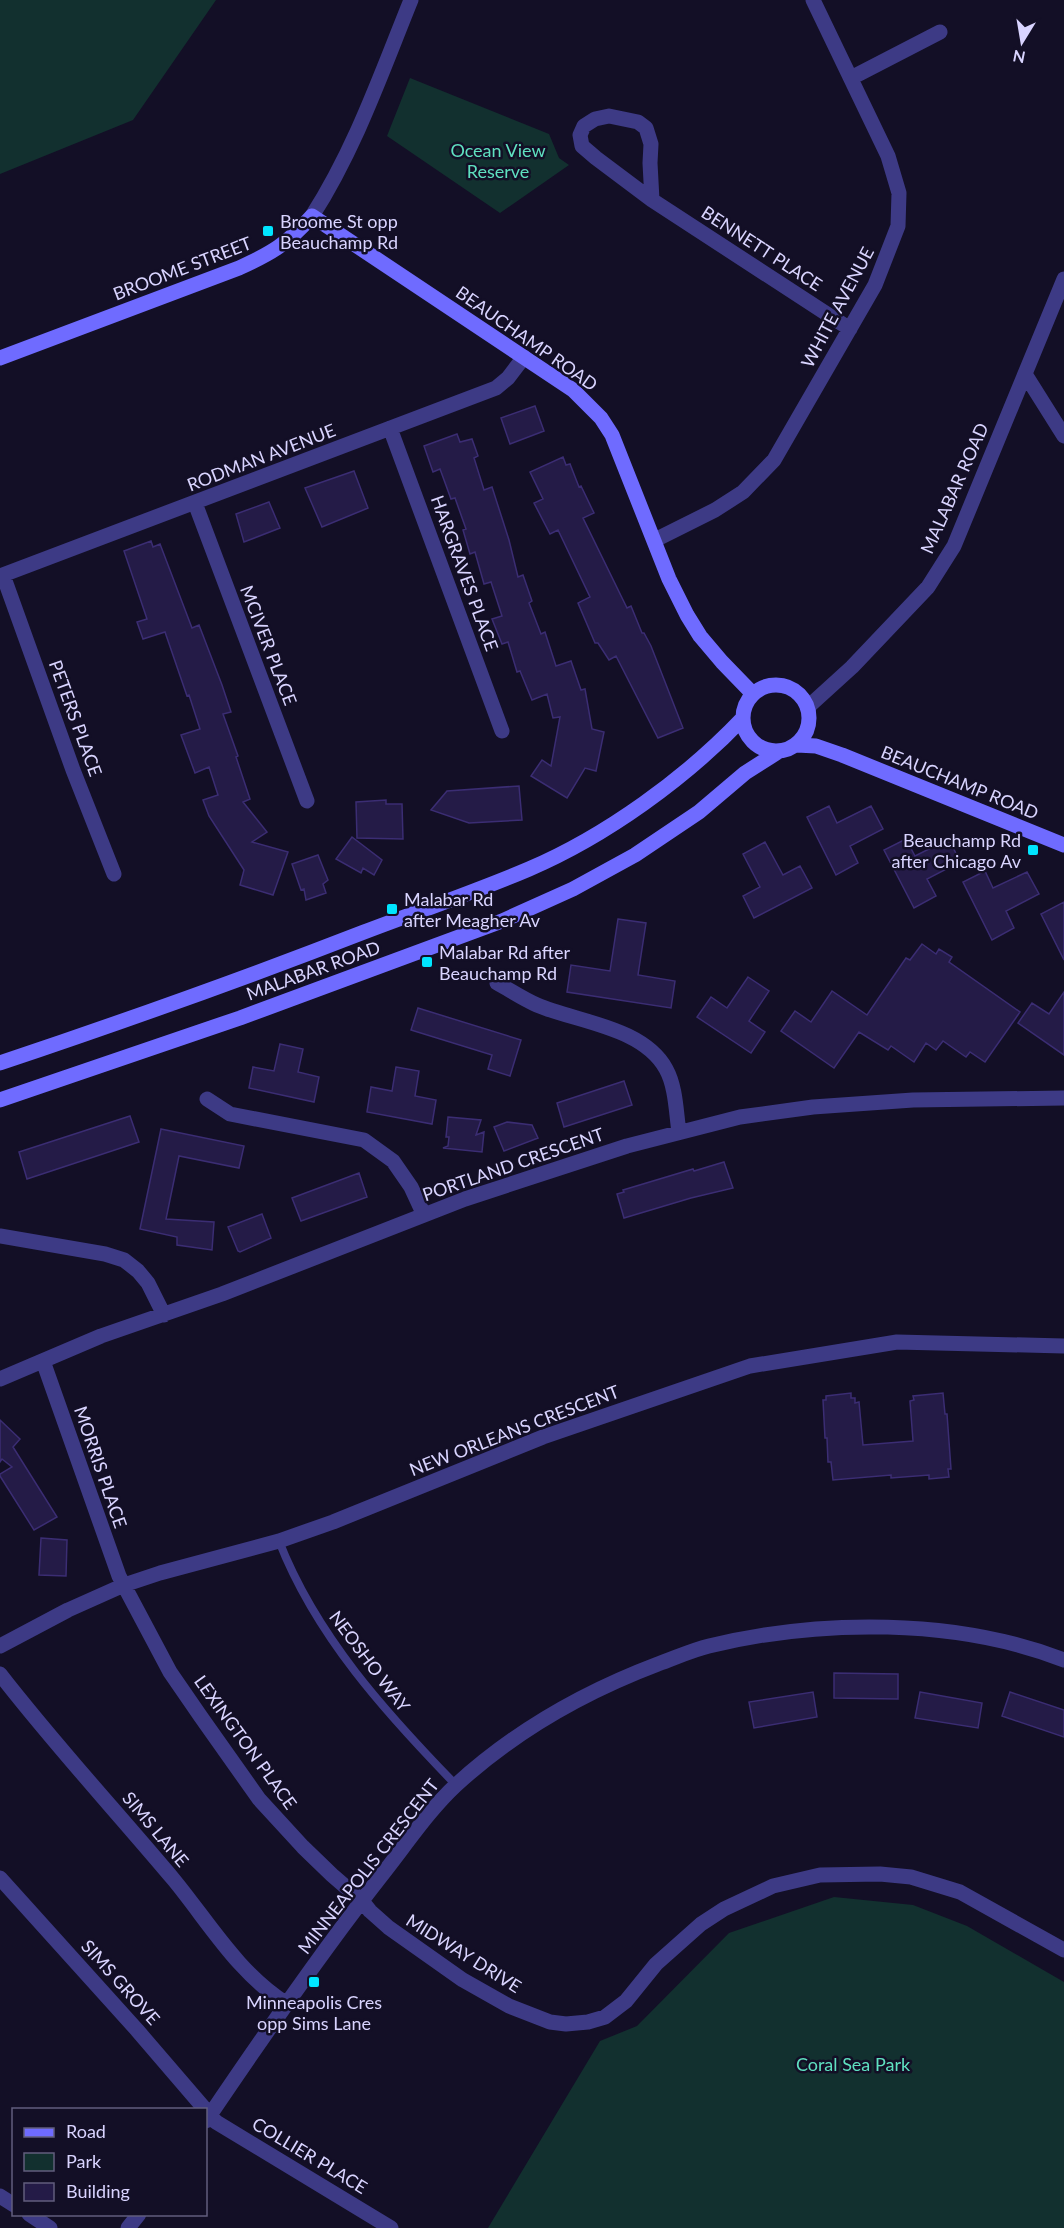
<svg xmlns="http://www.w3.org/2000/svg" width="1064" height="2228" font-family="Lato,sans-serif">
<style>
.green{fill:#12302f}
.building{fill:#241b47;stroke:#3b2d73;stroke-width:1.5}
.lines{fill:none;stroke-linecap:round;stroke-linejoin:round}
.lane{stroke:#3d3a85;stroke-width:8}
.street{stroke:#3d3a85;stroke-width:15}
.secondary{stroke:#6f6bff;stroke-width:15}
.poi-dot{fill:#00e5ff;stroke:#130f26;stroke-width:2}
.labels{text-anchor:middle;dominant-baseline:central;stroke-width:5;stroke-linejoin:round;paint-order:stroke}
.park-label{font-size:18px;fill:#5fe0c0;stroke:#130f26}
.poi-label{font-size:18px;fill:#d9d4ff;stroke:#130f26;text-anchor:start}
.street-label{font-size:18px;fill:#d9d4ff;stroke:#130f26}
</style>
<rect width="100%" height="100%" fill="#130f26"/>
<path class="green" d="M0 0H216L133 120 0 174Z
M410 78 549 134 559 158 569 165 500 213 387 136Z
M834 1897 913 1905 967 1926 1064 1982V2228H488L600 2041 637 2026 729 1933Z"/>
<path class="building" d="M535 406 544 431 510 444 501 418Z
M457 434 460 442 472 439 478 456 474 458 484 490 492 487 509 540 518 577 523 575 532 601 529 603 541 634 545 632 556 666 571 661 581 690 585 689 592 729 604 732 596 771 585 768 567 798 531 776 542 760 551 766 560 717 553 718 547 694 532 700 520 671 517 672 508 642 502 644 492 619 502 616 491 582 484 584 475 552 470 554 463 530 466 529 455 498 451 499 440 469 433 472 424 446Z
M563 457 566 465 570 464 579 487 581 486 594 513 583 518 627 608 631 606 642 633H644L651 646 683 728 658 738 616 656 609 660 598 643H595L578 603 590 597 558 530 550 534 534 503 543 499 530 472Z
M354 471 368 508 322 527 305 488Z
M269 502 280 528 244 542 236 514Z
M151 541 153 547 160 544 192 628 199 625 222 685 231 712 223 714 238 756 236 757 250 799 243 802 267 832 252 842 288 852 273 895 240 885 244 870 209 816 203 800 218 795 209 767 195 773 181 735 200 729 189 695 187 696 165 632 143 639 137 622 147 619 124 551Z
M519 786 522 820 469 823 431 810 447 791Z
M386 800V804H402L403 839 357 838 356 802Z
M829 806 837 823 871 806 883 829 850 846 858 863 836 875 807 817Z
M352 837 382 860 374 875 363 868 361 873 336 859Z
M906 839 915 856 949 839 960 862 927 879 936 896 914 908 884 850Z
M765 842 783 875 800 866 812 888 754 918 743 896 760 887 743 854Z
M318 855 328 880 323 884 326 893 306 900 304 889 301 890 292 864Z
M985 871 993 888 1027 872 1039 894 1006 911 1014 928 992 940 963 882Z
M1064 902V960L1041 914Z
M618 919 646 923 638 975 675 981 671 1008 567 992 571 965 610 971Z
M922 944 936 954 939 949 952 957 949 962 1020 1012 985 1062 970 1052 966 1057 943 1041 936 1050 926 1043 914 1062 891 1046 888 1050 859 1032 834 1068 781 1031 795 1011 811 1022 832 991 867 1015 906 958 910 960Z
M748 977 769 991 749 1021 765 1032 751 1053 697 1017 711 997 727 1008Z
M1064 992V1055L1018 1023 1032 1003 1049 1014Z
M418 1008 521 1040 510 1076 488 1069 492 1055 411 1030Z
M280 1044 303 1049 298 1072 319 1077 314 1102 249 1088 253 1067 274 1071Z
M396 1067 419 1071 415 1096 436 1100 432 1124 367 1112 371 1087 392 1091Z
M624 1081 632 1105 564 1127 557 1103Z
M130 1116 139 1142 27 1179 19 1152Z
M448 1117 481 1120 476 1135 484 1132 482 1152 443 1148 448 1146 449 1137H446Z
M507 1122 532 1125 538 1138 504 1151 494 1127Z
M161 1129 244 1146 239 1168 179 1156 166 1219 214 1222 212 1250 177 1245V1237L140 1229Z
M724 1162 733 1188 691 1198 624 1218 617 1194 624 1192 623 1190 693 1169 694 1171Z
M359 1173 367 1197 301 1221 292 1198Z
M262 1214 271 1238 240 1252 238 1251 228 1227Z
M851 1393V1398H855V1403L859 1402 863 1445 913 1441 910 1401 914 1400 913 1396 943 1393 945 1414H947L951 1469H948L949 1477 929 1479V1475L891 1478V1475L833 1480 831 1462H828L827 1438H825L823 1400H826V1396Z
M0 1420 20 1439 13 1447 57 1517 34 1530 0 1476V1474L12 1467 2 1459 0 1462Z
M41 1538 67 1540 66 1576 39 1575Z
M834 1673 898 1674V1699L834 1698Z
M813 1692 817 1717 754 1728 749 1702Z
M920 1692 982 1703 978 1728 915 1718Z
M1010 1692 1064 1710V1737L1002 1716Z"/>
<g class="lines">
<path class="lane" d="M279 1541C316 1636 386 1713 456 1785"/>
<path class="street" d="M851 78 940 32
M652 200 650 163 651 144 646 128 638 122 609 116 595 119 584 126 580 135 582 146 596 158 652 200 850 329
M312 216C355 149 381 74 411 0
M1025 374 1064 436
M390 428 502 731
M195 503 307 801
M655 540 715 510 743 492 774 460 875 285 898 226 899 193 888 156 813 0
M3 575 73 770 114 874
M0 576 496 388 508 378 524 357
M808 707 852 667 928 587 954 546 1064 279
M497 983C510 990 523 999 537 1005 577 1022 643 1027 666 1069 676 1087 676 1112 679 1132
M207 1099 230 1114 364 1140 393 1161 411 1187 424 1215
M0 1236 105 1254 124 1260 138 1271 148 1283 164 1315
M43 1361 119 1576 170 1672 201 1717 259 1799 303 1847 332 1875 362 1901 370 1911 388 1927 463 1980 509 2006 550 2022 566 2024 588 2022 605 2017 626 2001 656 1964 701 1924 724 1909 773 1886 820 1875 880 1874 911 1877 960 1892 1064 1950
M0 1379 101 1336 222 1294 465 1199 627 1146 740 1117 813 1107 913 1100 1064 1098
M0 1646 68 1610 124 1585 160 1573 279 1541 333 1522 543 1437 750 1366 897 1342 1064 1346
M0 1674C55 1745 116 1811 174 1880 210 1924 238 1973 287 2004
M0 1878 137 2030 216 2122 391 2228
M206 2121C262 2038 319 1955 381 1876 405 1846 428 1811 456 1785 515 1731 584 1692 658 1664 675 1658 692 1650 709 1646 820 1619 956 1618 1064 1660
M0 2196 14 2205
M29 2214 50 2228
M128 2228 139 2214"/>
<path class="secondary" d="M0 358 239 268C272 253 287 244 312 216L573 390 601 418 612 435 669 579 687 615 700 636 722 662 753 694
M743 718a33 33 0 1 1 66 0a33 33 0 1 1-66 0Z
M797 745 816 746 842 755 1064 845
M0 1063C122 1022 243 979 364 932 419 911 475 892 529 869 606 836 686 778 743 718
M0 1100 240 1018 502 921 573 889 635 855 699 812 745 773 778 752"/>
</g>
<g class="poi-dot">
<rect x="262" y="225" width="12" height="12" rx="3"/>
<rect x="1027" y="844" width="12" height="12" rx="3"/>
<rect x="386" y="903" width="12" height="12" rx="3"/>
<rect x="421" y="956" width="12" height="12" rx="3"/>
<rect x="308" y="1976" width="12" height="12" rx="3"/>
</g>
<g class="labels">
<g class="park-label">
<text x="498" y="150">Ocean View<tspan x="498" dy="21">Reserve</tspan></text>
<text x="853" y="2064">Coral Sea Park</text>
</g>
<g class="poi-label">
<text x="280" y="221">Broome St opp<tspan x="280" dy="21">Beauchamp Rd</tspan></text>
<text x="1021" y="840" text-anchor="end">Beauchamp Rd<tspan x="1021" dy="21">after Chicago Av</tspan></text>
<text x="404" y="899">Malabar Rd<tspan x="404" dy="21">after Meagher Av</tspan></text>
<text x="439" y="952">Malabar Rd after<tspan x="439" dy="21">Beauchamp Rd</tspan></text>
<text x="314" y="2002" text-anchor="middle">Minneapolis Cres<tspan x="314" dy="21">opp Sims Lane</tspan></text>
</g>
<g class="street-label">
<text transform="translate(762 248) rotate(33)">BENNETT PLACE</text>
<text transform="translate(182 268) rotate(-21)">BROOME STREET</text>
<text transform="translate(837 307) rotate(-62)">WHITE AVENUE</text>
<text transform="translate(527 338) rotate(35)">BEAUCHAMP ROAD</text>
<text transform="translate(261 457) rotate(-21)">RODMAN AVENUE</text>
<text transform="translate(954 488) rotate(-66)">MALABAR ROAD</text>
<text transform="translate(465 573) rotate(70)">HARGRAVES PLACE</text>
<text transform="translate(269 645) rotate(69)">MCIVER PLACE</text>
<text transform="translate(76 718) rotate(70)">PETERS PLACE</text>
<text transform="translate(960 782) rotate(22)">BEAUCHAMP ROAD</text>
<text transform="translate(313 970) rotate(-20)">MALABAR ROAD</text>
<text transform="translate(513 1164) rotate(-19)">PORTLAND CRESCENT</text>
<text transform="translate(514 1430) rotate(-21)">NEW ORLEANS CRESCENT</text>
<text transform="translate(101 1467) rotate(71)">MORRIS PLACE</text>
<text transform="translate(370 1661) rotate(53)">NEOSHO WAY</text>
<text transform="translate(246 1742) rotate(54)">LEXINGTON PLACE</text>
<text transform="translate(156 1829) rotate(50)">SIMS LANE</text>
<text transform="translate(368 1866) rotate(-52)">MINNEAPOLIS CRESCENT</text>
<text transform="translate(464 1953) rotate(32)">MIDWAY DRIVE</text>
<text transform="translate(121 1982) rotate(48)">SIMS GROVE</text>
<text transform="translate(310 2155) rotate(31)">COLLIER PLACE</text>
</g>
</g>
<rect x="12" y="2108" width="195" height="108" fill="#130f26" stroke="#625e7d" stroke-width="1.5"/>
<rect x="24" y="2128" width="30" height="9" fill="#6f6bff" stroke="#625e7d" stroke-width="1.5"/>
<text x="66" y="2138" font-size="18" fill="#d9d4ff">Road</text>
<rect x="24" y="2153" width="30" height="18" fill="#12302f" stroke="#625e7d" stroke-width="1.5"/>
<text x="66" y="2168" font-size="18" fill="#d9d4ff">Park</text>
<rect x="24" y="2183" width="30" height="18" fill="#241b47" stroke="#625e7d" stroke-width="1.5"/>
<text x="66" y="2198" font-size="18" fill="#d9d4ff">Building</text>
<g transform="translate(1022 42) rotate(191)" stroke="#130f26" stroke-width="4.5" paint-order="stroke">
<path d="M0-4.5L10 22L0 15L-10 22Z" fill="#d9d4ff"/>
<text y="-9" font-size="16" font-weight="bold" text-anchor="middle" fill="#d9d4ff">N</text>
</g>
</svg>
